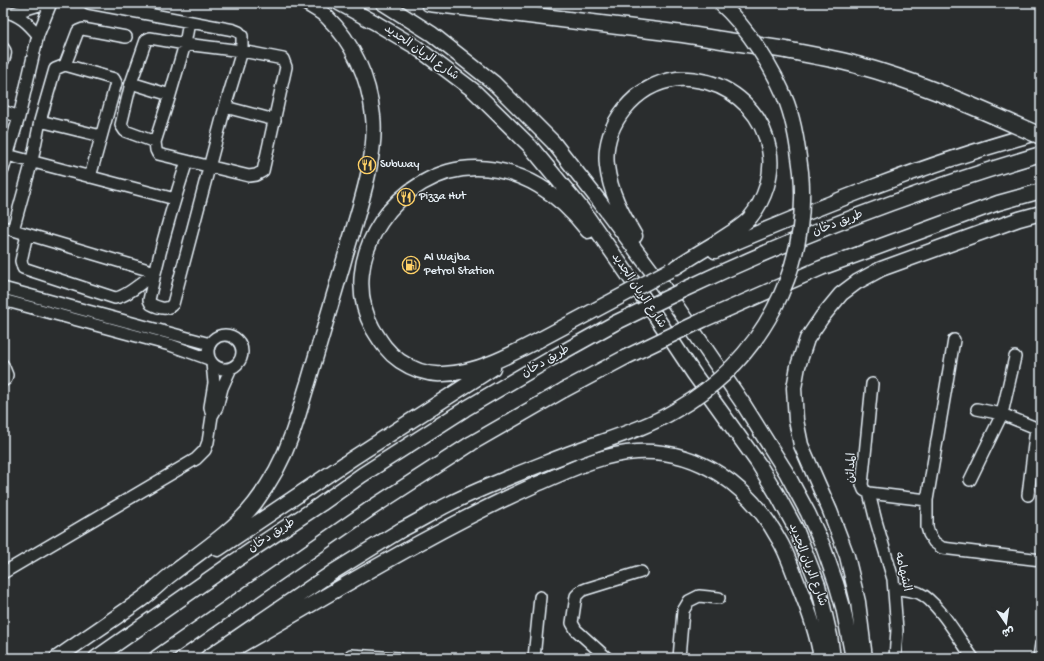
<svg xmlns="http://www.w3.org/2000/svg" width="1044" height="661" font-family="'Gochi Hand','Playpen Sans Arabic',sans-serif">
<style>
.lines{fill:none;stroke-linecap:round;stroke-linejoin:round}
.minor-casing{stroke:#e8f1f8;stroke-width:14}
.major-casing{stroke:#e8f1f8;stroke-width:17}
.highway-casing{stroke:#e8f1f8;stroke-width:19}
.minor{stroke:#2a2d2e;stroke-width:11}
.major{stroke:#2a2d2e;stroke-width:14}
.highway{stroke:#2a2d2e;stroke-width:16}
.major-bridge-casing{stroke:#e8f1f8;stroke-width:17;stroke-linecap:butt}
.highway-bridge-casing{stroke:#e8f1f8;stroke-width:19;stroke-linecap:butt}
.major-bridge{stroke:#2a2d2e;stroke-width:14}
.highway-bridge{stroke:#2a2d2e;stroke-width:16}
.labels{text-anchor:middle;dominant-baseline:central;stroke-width:3;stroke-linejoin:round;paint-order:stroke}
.street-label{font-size:12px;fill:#e8f1f8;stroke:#2a2d2e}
.poi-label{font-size:12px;fill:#e8f1f8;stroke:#2a2d2e;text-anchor:start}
</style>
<rect width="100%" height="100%" fill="#2a2d2e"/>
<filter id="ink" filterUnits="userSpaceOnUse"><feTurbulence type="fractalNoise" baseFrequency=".025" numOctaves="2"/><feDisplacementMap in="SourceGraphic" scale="8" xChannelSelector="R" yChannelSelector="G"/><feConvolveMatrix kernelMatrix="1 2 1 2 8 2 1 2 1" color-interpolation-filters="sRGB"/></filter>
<g filter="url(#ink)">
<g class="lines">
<defs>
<path id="minor" d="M89 3 234 30 239 32 242 36V51L225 107 173 304C167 311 159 308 151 304L149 300C159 252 172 207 187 161
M3 11C19 14 28 23 38 35
M13 13 46 3
M3 48C7 52 5 56 3 61
M65 65 78 31 83 29 126 37
M131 83 146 40 150 38 185 44 242 51 283 59 286 67 263 171 256 175 249 176 158 154 156 150 155 142 170 95 185 44 189 22
M225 107 275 120
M3 111 19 117
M40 121 101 136
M155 142 125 131 121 125 131 83 170 95
M7 155 175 199
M3 170 19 117 38 35 51 3
M3 227 155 272
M13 230 32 161 40 121 55 69 65 65 111 78 114 79 116 83 90 177
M27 234 21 261 23 268 115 298C127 297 145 280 155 272
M3 288 210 344
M3 300 170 345 209 359
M208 352a17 17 0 1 1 34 0a17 17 0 1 1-34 0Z
M954 340 927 500V527L929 534 934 542 942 548 1041 560
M212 363 214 383 210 407 212 416 217 407 222 388 231 368
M3 365 7 375 6 379 3 381
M872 384 862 485 864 490 869 493 927 500
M977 409 1002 414 1015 357
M970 480 1002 414 1041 430
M869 493 876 521 893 579 897 630 895 658
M1028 495 1036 428
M3 573 196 459 205 450 208 442 212 416
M894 588C902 590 911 590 919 593 938 601 960 641 973 658
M351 655 398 658
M534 658 540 597
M607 658 576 630 572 623 576 596 581 591 586 589 641 572
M679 658 683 611 689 601 699 596 719 598
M1039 658 1041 644"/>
<path id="major" d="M339 3 374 22 416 47 473 90 530 146 582 209 633 282 694 374 758 463 778 496 796 529 818 585 830 636 833 658
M383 3 432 34 494 83 553 142 600 202 662 285 742 402 786 472 808 513 823 546 836 583 843 607 853 658
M635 236C622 214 610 192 607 166 602 125 635 84 677 79 687 78 698 80 707 82 739 91 763 116 769 149 774 173 765 200 749 219 740 228 727 235 717 242 703 250 689 259 676 267
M715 251C821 206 929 162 1041 132
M683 290C799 235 918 190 1041 154
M703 320 821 268 998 203 1041 191
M539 340C510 355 477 373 443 374 428 375 412 369 400 361 387 352 381 342 373 329 334 258 399 168 476 168 524 169 559 194 588 231
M218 549 353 458 493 368
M57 658C85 638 114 619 142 599 153 591 162 581 173 573 199 553 235 529 255 503 270 483 283 460 291 437 298 419 302 401 308 383 320 343 331 304 343 264 355 220 378 160 373 116 369 78 353 42 326 16 320 11 312 7 306 3
M96 658 235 561 321 504 362 475 465 409 552 358
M156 658 370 509 472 443 564 390
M207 658 333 572 401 530
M218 658C323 599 425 534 535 485 568 471 600 454 637 452 699 449 749 486 778 538 787 552 792 569 798 584 808 608 817 632 821 658
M865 658 858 602 847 556 830 511 801 445 796 420 794 388 798 366 807 339 822 317 841 294 857 282 881 269 1019 219 1041 213"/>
<path id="highway" d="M429 3 683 34 786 50"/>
</defs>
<use href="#minor" class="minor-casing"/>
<use href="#major" class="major-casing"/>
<use href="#highway" class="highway-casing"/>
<use href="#minor" class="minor"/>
<use href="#major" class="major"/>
<use href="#highway" class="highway"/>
<defs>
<path id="major-bridge" d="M539 340 670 270
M552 358 615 323 683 290
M564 390 626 357 703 320
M401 530C417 522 433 512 449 504 487 485 528 470 568 454 604 440 643 430 676 410 761 361 810 270 801 172 798 149 795 125 787 103 775 70 747 27 720 3"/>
<path id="highway-bridge" d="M786 50C809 55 834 58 857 65 921 82 981 110 1041 136"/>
</defs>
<use href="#major-bridge" class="major-bridge-casing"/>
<use href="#highway-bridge" class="highway-bridge-casing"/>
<use href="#major-bridge" class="major-bridge"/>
<use href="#highway-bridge" class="highway-bridge"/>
</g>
</g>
<defs>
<symbol id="restaurant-ring" viewBox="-11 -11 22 22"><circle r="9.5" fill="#2a2d2e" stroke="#ffd166" stroke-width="1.5"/><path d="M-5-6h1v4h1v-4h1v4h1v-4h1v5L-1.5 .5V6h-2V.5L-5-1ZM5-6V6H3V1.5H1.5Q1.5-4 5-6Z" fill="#ffd166"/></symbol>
<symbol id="fuel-ring" viewBox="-11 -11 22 22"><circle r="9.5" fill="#2a2d2e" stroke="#ffd166" stroke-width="1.5"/><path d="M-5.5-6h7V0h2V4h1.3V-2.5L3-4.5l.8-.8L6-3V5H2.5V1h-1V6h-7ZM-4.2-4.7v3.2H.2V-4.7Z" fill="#ffd166"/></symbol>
</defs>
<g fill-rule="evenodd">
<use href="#restaurant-ring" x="357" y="155" width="20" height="20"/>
<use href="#restaurant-ring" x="396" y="187" width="20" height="20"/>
<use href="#fuel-ring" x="401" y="255" width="20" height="20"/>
</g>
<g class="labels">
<g class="street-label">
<text transform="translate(421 53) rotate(35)">شارع الريان الجديد</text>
<text transform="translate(838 224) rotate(-21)">طريق دخان</text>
<text transform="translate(638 291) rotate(56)">شارع الريان الجديد</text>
<text transform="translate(546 362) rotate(-30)">طريق دخان</text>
<text transform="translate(852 468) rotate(-88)">المدائن</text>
<text transform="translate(272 536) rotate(-33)">طريق دخان</text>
<text transform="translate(807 565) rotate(69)">شارع الريان الجديد</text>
<text transform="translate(902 572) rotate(77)">الشهامه</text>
</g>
<g class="poi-label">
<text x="380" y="165">Subway</text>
<text x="419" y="197">Pizza Hut</text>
<text x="424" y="258">Al Wajba<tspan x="424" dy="14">Petrol Station</tspan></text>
</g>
</g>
<rect width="1044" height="661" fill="none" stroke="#2a2d2e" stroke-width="16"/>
<rect x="8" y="8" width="1028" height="645" fill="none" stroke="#e8f1f8" stroke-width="1.5" filter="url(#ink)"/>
<g transform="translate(1006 623) rotate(167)" stroke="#2a2d2e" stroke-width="3" paint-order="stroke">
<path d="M0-3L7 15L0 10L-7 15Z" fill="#e8f1f8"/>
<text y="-6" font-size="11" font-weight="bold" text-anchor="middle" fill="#e8f1f8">ش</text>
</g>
</svg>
